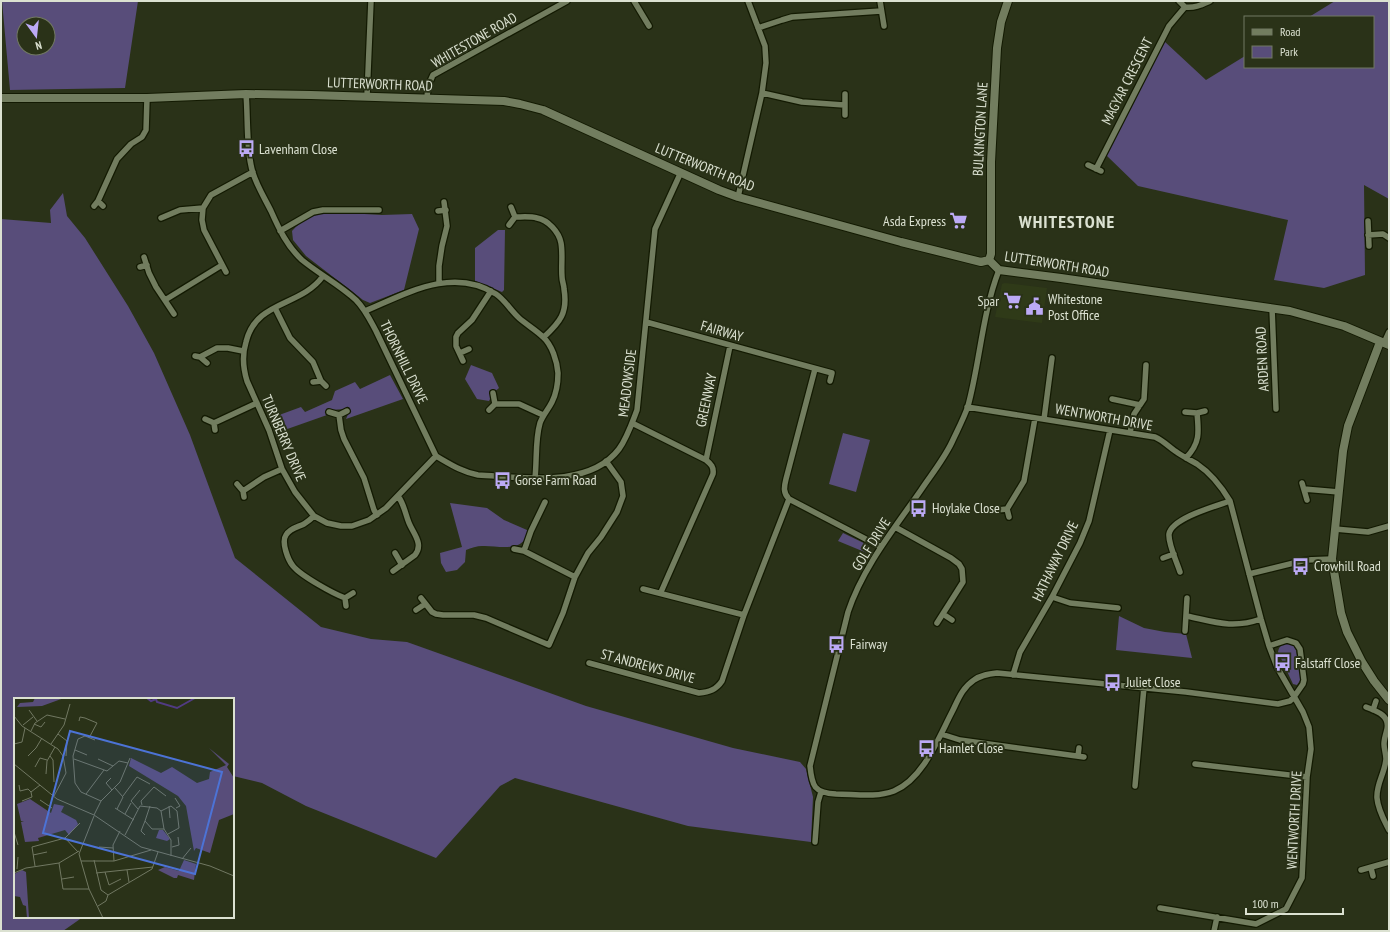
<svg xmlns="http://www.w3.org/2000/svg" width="1390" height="932" font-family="'PT Sans Narrow',sans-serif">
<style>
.built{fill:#2f3a18}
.green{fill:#584d7a;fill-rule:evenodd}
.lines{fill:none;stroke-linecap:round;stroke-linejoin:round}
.street-casing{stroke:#131a02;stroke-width:8}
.secondary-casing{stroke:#131a02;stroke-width:10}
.street{stroke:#727d5f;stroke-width:5.5}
.secondary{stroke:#727d5f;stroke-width:8}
.labels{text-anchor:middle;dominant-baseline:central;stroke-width:4;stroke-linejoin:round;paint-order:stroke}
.street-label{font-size:14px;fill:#dbe1d1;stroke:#2a3218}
.poi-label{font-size:14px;fill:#dbe1d1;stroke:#2a3218;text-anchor:start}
.district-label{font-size:18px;font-weight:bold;letter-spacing:1px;fill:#dbe1d1;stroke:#2a3218}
.inset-river{fill:none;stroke:#513b83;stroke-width:2}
.inset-road{fill:none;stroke:#717862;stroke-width:1}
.view{fill:#4c73d6;fill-opacity:0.15;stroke:#4c73d6;stroke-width:2}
.inset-edge{fill:none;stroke:#dbe1d1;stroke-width:2}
</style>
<rect width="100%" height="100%" fill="#2a3218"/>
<path class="built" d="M1005 283 1047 288 1042 323 995 317 1002 284Z"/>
<path class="green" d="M2 1H138L125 88 10 90ZM24 24H48V48H24Z
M1335 1H1389V199L1364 185 1365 275 1324 288 1274 280 1288 220 1138 186 1106 155 1164 41 1206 80 1245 56V67H1373V17H1309Z
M63 193 67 216 85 238 128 306 154 353 190 435 235 558 321 627 371 639 407 642 586 706 733 748 800 762 806 769 813 797 811 842 688 826 515 778 500 786 436 858 306 806 262 783 233 776V699H15V917H83L63 931H1V219L51 223 50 210Z
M329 212 382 215 412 214 419 229 404 290 370 303 363 300 306 256 293 240 292 231C302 220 314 214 329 212Z
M498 230H505L504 290 502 292 475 281V248Z
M471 365 492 373 499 388 493 393 489 401 477 399 465 379Z
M390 375 403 399 346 419 349 412 347 409 329 410 327 415 276 433 271 418 301 407 305 412 332 400 335 391 355 382 360 389Z
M843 433 870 440 856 492 829 484Z
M450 503 487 508 504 520 527 530C527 533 527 537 525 539 517 552 494 545 482 546 477 546 471 548 466 550L465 562 457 570 446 572 441 563 440 553 462 547Z
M843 533 870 546V551L867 553 838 541Z
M1119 616 1144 628 1165 632 1186 634 1192 658 1116 650Z
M1288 643 1293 645 1296 650 1301 679 1297 685 1293 684 1278 652C1279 646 1282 644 1288 643Z"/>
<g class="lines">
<defs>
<path id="street" d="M634 1 649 26
M880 1 884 26
M1179 1 1185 7C1195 8 1201 5 1210 1
M758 28 782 20 792 17 881 11
M762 93 802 102 844 105
M246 94C248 116 246 152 253 173 257 186 265 199 271 211 279 229 287 246 302 260 319 274 340 285 356 300 365 309 370 320 376 331L436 456C450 464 462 472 478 475 521 477 589 489 619 449 627 438 632 423 637 410L655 229 681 172
M367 96 371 1
M427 98 428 86 433 75 567 1
M845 115V94
M1088 165 1101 171
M1096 169 1169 26 1185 7
M738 197 762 93 766 63 765 46 748 1
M98 201 103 206
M94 206 98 201 117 159 131 144 142 137 146 130 147 98
M438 211 446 210
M515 217C522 217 530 216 537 218 548 220 559 232 561 243 563 254 561 266 562 277 562 281 564 285 564 289 568 313 560 322 544 337
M161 218 180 210 203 208
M1368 221 1369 246
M509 225 515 217 511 207
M280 231 313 212 323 210H379
M1368 235 1383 234 1389 238
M144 257 149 273 156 287 174 314
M140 267 147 265
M999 270C982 314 980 362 968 406 964 418 957 431 952 442 944 459 931 475 921 490 894 529 863 567 848 612L810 766C812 786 814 793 836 794 854 794 876 798 894 791 923 779 938 739 952 712 958 700 962 688 974 680 981 675 989 674 997 673L1186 692 1278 704 1290 701 1294 697 1303 684 1304 680 1300 649 1296 643 1287 640 1269 646
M226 272 204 230 202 220 203 208 211 195 253 172
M323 276C301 307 256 300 246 342 242 355 243 368 247 381L269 430 282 469 295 492 314 516 327 523 341 526H352L369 520 386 508 436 456
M439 282V266L442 246 447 226 444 202
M165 300 222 265
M275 308 290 338 313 362 321 381
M1272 308 1276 409
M365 311C406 294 452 266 496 294 505 300 511 311 519 318 527 325 536 330 543 337 552 345 557 361 558 373 558 382 556 394 552 402 548 410 543 415 540 423 535 440 537 460 535 478
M646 322 832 373 830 381
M1384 343 1389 332
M460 353 469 349
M195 356 200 357 207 363
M200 357 217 348H228L243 351
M463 361 456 346V337L458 333 472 320 491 291
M815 369 786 479C784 487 783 493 789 499L881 547
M313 382 321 381 326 386
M1112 399 1140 405
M495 404H519L543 415
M967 407 1155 437C1164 441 1170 448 1178 453 1184 457 1190 460 1197 464 1212 474 1221 486 1230 501L1261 619 1269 646 1277 667 1303 712 1309 727 1311 749 1307 777 1302 878 1286 909 1256 924 1160 908
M489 410 495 404 493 393
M329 412 339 415 347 411
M1185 412 1197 413 1205 411
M339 415 341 430 344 439 364 478 374 510 377 515
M205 419 214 423 215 430
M1044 419 1052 358
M214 423 257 403
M632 423 706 460C711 464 714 467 713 474L661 592
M1130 433 1134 414 1144 399 1146 365
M1186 458C1200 443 1199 433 1197 413
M706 460 730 346
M1302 483 1307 500
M237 484 243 491 244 497
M1304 489 1339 492
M243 491 264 477 282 469
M1007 509 1024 481 1035 418
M997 510 1007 509 1009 517
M314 516C311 519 307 522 304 524 298 527 290 528 286 535 281 542 288 560 293 566 301 576 334 594 345 598
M895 527 951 558 959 564 962 569 963 582 937 623
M1335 529 1368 532 1389 526
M514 549 524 551 575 577
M524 551 531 531 545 502
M395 553 402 565
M1163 558 1174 554
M393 571 415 555C424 544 413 533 409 523 405 513 404 504 398 496
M1180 572C1177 562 1168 544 1169 534 1172 518 1216 506 1230 501
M1249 574 1306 560 1332 559
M643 589 744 615
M1052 597 1070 603 1118 608
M421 598 432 612 436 614 443 615H474L486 618 549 645 563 613 575 577 588 553 601 537 617 512 623 496 621 482 606 461
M346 606 345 598 353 593
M416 610 425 604
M943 614 952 620
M1187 616C1215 622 1232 629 1261 619
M1185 631 1187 598
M589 663 699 693C709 692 716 690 722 681L744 615 789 499
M1013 675 1020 652 1052 597 1080 543 1089 521 1110 430
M1366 707C1376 711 1390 715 1387 729 1386 734 1384 739 1384 744 1384 749 1386 754 1386 759 1385 773 1376 784 1377 798 1378 810 1384 820 1389 830
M1373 710 1376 701
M941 734 960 740 1084 757
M1078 756 1079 748
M1195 764 1307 777
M1135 786 1144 687
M815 842 818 802 821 792
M1371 868 1373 876
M1361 870 1389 862
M1214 931 1217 917"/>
<path id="secondary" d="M1 98H147L246 94 311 95 504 101 520 104 543 110 719 190 738 197 901 242 981 262 989 260
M989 260 999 270 1061 278 1290 311 1344 326 1389 345
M989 260 991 254V162L997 48 1001 22 1008 1
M1380 342 1348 426 1343 451 1332 559 1341 613 1347 632 1362 662 1374 681 1389 700"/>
</defs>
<use href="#street" class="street-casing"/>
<use href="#secondary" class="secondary-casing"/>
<use href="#street" class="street"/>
<use href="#secondary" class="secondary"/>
</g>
<defs>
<symbol id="bus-bare" viewBox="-9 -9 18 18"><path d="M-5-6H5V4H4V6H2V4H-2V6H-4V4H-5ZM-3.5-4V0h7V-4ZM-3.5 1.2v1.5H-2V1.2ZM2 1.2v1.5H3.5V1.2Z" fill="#bcaaf5" stroke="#2a3218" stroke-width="2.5" paint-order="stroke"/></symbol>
<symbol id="supermarket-bare" viewBox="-9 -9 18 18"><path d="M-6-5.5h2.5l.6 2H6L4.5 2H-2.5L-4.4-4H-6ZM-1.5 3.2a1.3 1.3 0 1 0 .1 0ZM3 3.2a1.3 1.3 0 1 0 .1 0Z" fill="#bcaaf5" stroke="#2a3218" stroke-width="2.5" paint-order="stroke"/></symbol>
<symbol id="civic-bare" viewBox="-9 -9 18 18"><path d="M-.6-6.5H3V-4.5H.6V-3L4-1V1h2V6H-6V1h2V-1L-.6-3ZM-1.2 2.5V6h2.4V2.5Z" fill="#bcaaf5" stroke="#2a3218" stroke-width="2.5" paint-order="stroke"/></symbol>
</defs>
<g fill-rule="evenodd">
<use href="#bus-bare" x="234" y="136" width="25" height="25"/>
<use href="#supermarket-bare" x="946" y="208" width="25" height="25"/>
<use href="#supermarket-bare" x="1000" y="288" width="25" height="25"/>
<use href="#civic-bare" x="1022" y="294" width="25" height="25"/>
<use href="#bus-bare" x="490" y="468" width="25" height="25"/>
<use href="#bus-bare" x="906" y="496" width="25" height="25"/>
<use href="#bus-bare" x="1288" y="554" width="25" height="25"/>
<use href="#bus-bare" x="824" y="632" width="25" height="25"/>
<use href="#bus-bare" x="1270" y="650" width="25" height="25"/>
<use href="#bus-bare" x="1100" y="670" width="25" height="25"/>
<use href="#bus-bare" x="914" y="736" width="25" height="25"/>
</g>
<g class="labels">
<g class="street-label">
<text transform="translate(474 40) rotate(-30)">WHITESTONE ROAD</text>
<text transform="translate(1127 81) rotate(-63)">MAGYAR CRESCENT</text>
<text transform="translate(380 84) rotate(2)">LUTTERWORTH ROAD</text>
<text transform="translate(980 129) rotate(-87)">BULKINGTON LANE</text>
<text transform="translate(705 167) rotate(22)">LUTTERWORTH ROAD</text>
<text transform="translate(1057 264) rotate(9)">LUTTERWORTH ROAD</text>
<text transform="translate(722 331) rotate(16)">FAIRWAY</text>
<text transform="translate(1262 359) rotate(-93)">ARDEN ROAD</text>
<text transform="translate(404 362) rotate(64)">THORNHILL DRIVE</text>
<text transform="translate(627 383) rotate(-83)">MEADOWSIDE</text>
<text transform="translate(706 400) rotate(-78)">GREENWAY</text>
<text transform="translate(1104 417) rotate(10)">WENTWORTH DRIVE</text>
<text transform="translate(284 438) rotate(67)">TURNBERRY DRIVE</text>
<text transform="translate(871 544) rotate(-58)">GOLF DRIVE</text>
<text transform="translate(1055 561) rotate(-64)">HATHAWAY DRIVE</text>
<text transform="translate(648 666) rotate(15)">ST ANDREWS DRIVE</text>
<text transform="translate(1294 820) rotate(-87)">WENTWORTH DRIVE</text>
</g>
<g class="poi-label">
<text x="259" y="149">Lavenham Close</text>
<text x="946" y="221" text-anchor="end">Asda Express</text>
<text x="1048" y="299">Whitestone<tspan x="1048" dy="16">Post Office</tspan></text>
<text x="999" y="301" text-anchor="end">Spar</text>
<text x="515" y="480">Gorse Farm Road</text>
<text x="932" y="508">Hoylake Close</text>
<text x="1314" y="566">Crowhill Road</text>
<text x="850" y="644">Fairway</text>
<text x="1295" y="663">Falstaff Close</text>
<text x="1126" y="682">Juliet Close</text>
<text x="939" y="748">Hamlet Close</text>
</g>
<g class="district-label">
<text x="1067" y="221">WHITESTONE</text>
</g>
</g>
<g transform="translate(14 698)">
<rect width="220" height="220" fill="#2a3218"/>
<path d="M21 0H50L28 8 3 9 6 5 19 4ZM195 50 215 66 213 69 220 80V116L205 122 196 155 182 150 180 153 172 108 164 98 115 68 117 60 147 75 158 69 183 85 195 81 196 74 212 67ZM16 101 37 115 40 106 50 108 47 114 62 122 64 126 55 137 51 132 24 140 25 143 11 144 7 124 10 123H7L3 106ZM145 132H149L156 141 153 143 142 140ZM170 162 182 166 180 182 164 177 163 180H160L144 172 151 169 165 173ZM8 172 12 174 15 220H13L12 208 9 207 6 199 0 198V176Z" fill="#584d7a"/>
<path class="inset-river" d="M133 0 137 3 142 1 143 4 163 10 181 0"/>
<path class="inset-road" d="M15 12 23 23M0 18 8 28 44 51 49 58 52 75 40 98M65 23 66 19 71 20 83 25 75 40M20 26 27 29 31 24M9 27 19 19M17 33 21 25 33 17 51 21M44 36 53 43 52 58M81 42 71 38 64 41 59 58 61 85 67 94 87 103M0 46 8 44 11 30M37 46 50 27 56 6M61 52 73 57M14 58 22 50 28 40M36 58 39 62 40 84M60 61 93 73 105 63 114 65M84 61 99 68M0 66 43 101 80 117 127 149 196 168 220 178M21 69 26 60 33 62M32 76 33 63 41 49M97 80 92 85 98 92M5 87 6 93 14 91 17 94M101 90 109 99 103 111M72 96 90 72M109 98 123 79 136 86M161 100 166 108 162 110M26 102 38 110M8 103 18 99 17 94 26 87M128 107 127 103 140 89 152 98M136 108 131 123 138 131H150M155 108 156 120M101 110 120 122M124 111 117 103 126 92M147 113 157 108 163 113 165 130 154 136M111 116 117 105M80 117 87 103 106 84 116 60M80 118 65 156 75 191 89 220M0 134 4 147M111 137 126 108 143 110 147 113 150 131 157 142V158M131 137 127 133 131 123M51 140 64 154M85 149 99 150M158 149 165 147 164 139M19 157 33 154M168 161 177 150M80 162 87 192 94 197M67 163H100L137 152M100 163 99 147 106 133M45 165 49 191H75M21 168 18 149 51 140 66 125M3 171 4 159M113 172 115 184M91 174 95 187 107 181M0 175 12 170 45 165 65 153M82 175 139 169M48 181 60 179M94 197 138 171 144 154M84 208 92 203 94 197"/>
<path class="view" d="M56 33 208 74 181 176 29 135Z"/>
<rect width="220" height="220" class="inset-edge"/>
</g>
<rect width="1390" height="932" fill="none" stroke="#dbe1d1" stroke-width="4"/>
<rect x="1244" y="16" width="130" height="52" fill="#2a3218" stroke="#717862"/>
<rect x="1252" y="29" width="20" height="6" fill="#727d5f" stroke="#717862"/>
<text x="1280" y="36" font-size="12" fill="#dbe1d1">Road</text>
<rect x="1252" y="46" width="20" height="12" fill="#584d7a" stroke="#717862"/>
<text x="1280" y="56" font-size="12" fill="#dbe1d1">Park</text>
<g transform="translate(36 36) rotate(165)"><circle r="19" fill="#2a3218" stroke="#717862"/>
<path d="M0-3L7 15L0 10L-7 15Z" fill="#bcaaf5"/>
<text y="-6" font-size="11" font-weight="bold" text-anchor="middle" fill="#dbe1d1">N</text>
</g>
<path d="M1246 908v6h97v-6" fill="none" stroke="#dbe1d1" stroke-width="2"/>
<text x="1252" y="908" font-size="12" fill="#dbe1d1" stroke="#2a3218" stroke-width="3" paint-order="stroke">100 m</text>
</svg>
